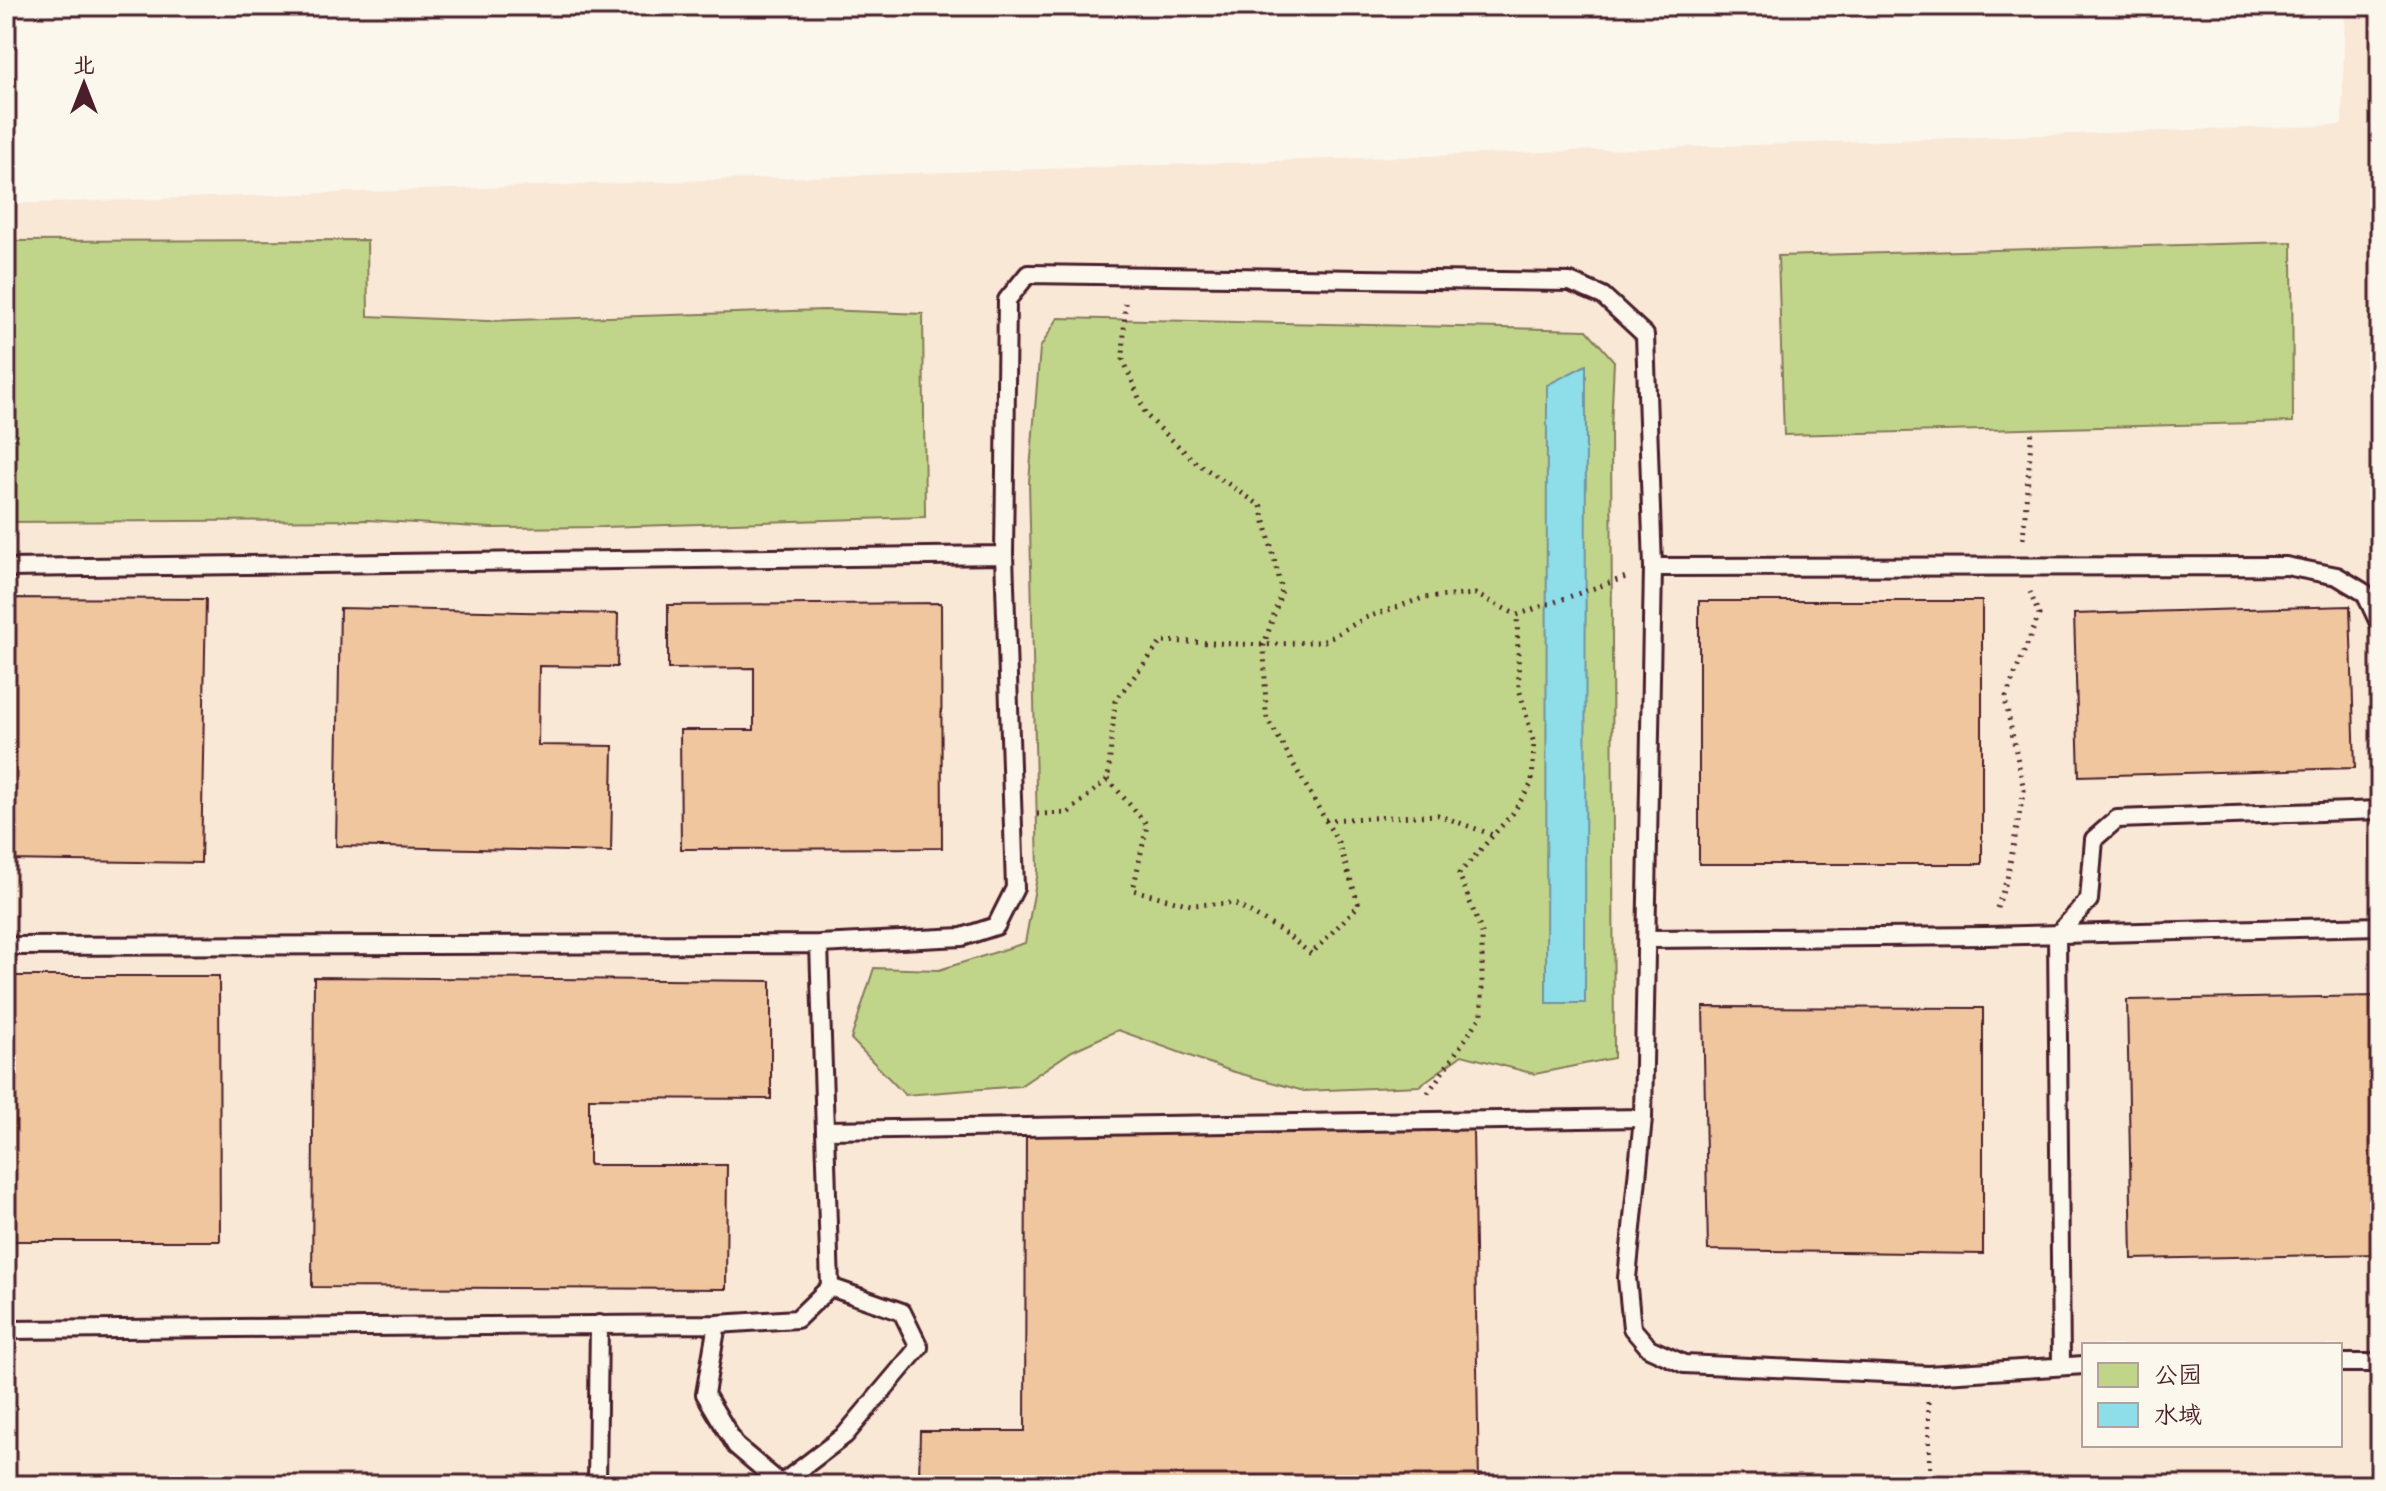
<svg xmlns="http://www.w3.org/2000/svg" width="2386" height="1491" font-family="'Shantell Sans','LXGW WenKai TC',sans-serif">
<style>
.built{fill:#f8e8d5;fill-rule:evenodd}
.green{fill:#c1d58a;stroke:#867a5a;stroke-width:2}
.water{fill:#8edee9;stroke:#73929d;stroke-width:2}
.building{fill:#f0c69f;stroke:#4a1f2b;stroke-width:2}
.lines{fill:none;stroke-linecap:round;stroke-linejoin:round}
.service-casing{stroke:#4a1f2b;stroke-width:22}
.path{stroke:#4a1f2b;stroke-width:5;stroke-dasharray:2 6;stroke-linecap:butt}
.service{stroke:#fbf7ec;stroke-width:16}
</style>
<rect width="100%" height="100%" fill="#fbf7ec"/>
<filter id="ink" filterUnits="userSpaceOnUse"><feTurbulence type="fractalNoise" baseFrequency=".0125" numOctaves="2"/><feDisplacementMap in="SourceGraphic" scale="16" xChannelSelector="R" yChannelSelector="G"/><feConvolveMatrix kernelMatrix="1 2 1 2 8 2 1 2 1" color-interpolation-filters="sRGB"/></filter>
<g filter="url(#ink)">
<path class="built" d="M2345 6H2380V1485H6V204L2342 125ZM2084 1345H2340V1445H2084Z"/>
<path class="green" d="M367 240 368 316 487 321 824 310 923 314 925 517 603 527 491 528 368 520 6 522V241Z
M2292 242 2293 422 1784 435 1778 256Z
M1058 318 1587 330 1614 361 1611 428 1614 1058 1535 1074 1462 1055 1419 1086 1304 1091 1231 1071 1118 1030 1072 1051 1020 1086 905 1095 851 1039 874 968 939 970 1025 943 1038 872 1029 482 1040 348Z"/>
<path class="water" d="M1586 365 1585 1003H1546L1547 385Z"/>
<path class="building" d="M6 598 206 599 201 863 6 860Z
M1699 601H1982V864H1699Z
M941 603 942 848 681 849 680 730H754V668L668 669V605Z
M2350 606 2355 768 2079 776 2074 614Z
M340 608 618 614 617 667 539 666 538 745 613 746 611 852 336 846Z
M6 976H219L220 1241H6Z
M314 977 771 981V1099L589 1098V1165H727L726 1289 312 1287Z
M2380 996V1254L2132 1259 2127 1000Z
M1703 1007 1983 1008V1254L1708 1250Z
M1026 1130H1473L1479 1485H919L920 1431H1025Z"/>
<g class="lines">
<defs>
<path id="service" d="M1653 567 1643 1118 1627 1278 1632 1328 1649 1348 1684 1364 1928 1375 2084 1365
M6 568 1004 555
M1648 939 1987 936 2380 926
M6 946 819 944 962 937 996 926 1015 888 1004 555 1007 300 1028 274 1570 282 1603 296 1645 335 1653 567 2286 566 2337 576 2365 593 2380 625
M826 1130 1643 1118
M717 1324 705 1394 736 1446 781 1484 845 1435 919 1347 902 1312 830 1287
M6 1330 717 1324 797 1319 830 1287 819 944
M2340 1363H2380
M2061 1365 2057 935 2089 900 2094 839 2117 819 2380 810
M597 1485 599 1324"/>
</defs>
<use href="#service" class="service-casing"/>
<path class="path" d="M2023 539 2032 429
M1108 779 1147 825 1133 890 1191 905 1234 903 1283 932 1311 954 1359 905 1338 842 1266 716 1264 645 1282 590 1261 506 1194 461 1146 415 1123 359 1125 303
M1037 814 1068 813 1108 779 1115 701 1162 641 1264 645 1324 641 1365 618 1423 598 1475 594 1517 615 1626 577
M1325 820 1438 815 1493 835
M1997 908 2007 879 2024 790 2005 699 2039 615 2030 592
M1428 1093 1482 1015V933L1459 874 1513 813 1532 783 1534 744 1519 688 1517 615
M1928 1402 1930 1485"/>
<use href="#service" class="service"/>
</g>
</g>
<rect width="2386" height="1491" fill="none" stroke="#fbf7ec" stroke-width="32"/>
<rect x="16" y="16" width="2354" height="1459" fill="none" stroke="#4a1f2b" stroke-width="3" filter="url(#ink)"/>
<rect x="2082" y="1343" width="260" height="104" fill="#fbf7ec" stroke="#b4a19f" stroke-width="2"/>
<rect x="2098" y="1363" width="40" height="24" fill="#c1d58a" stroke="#b4a19f" stroke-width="2"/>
<text x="2154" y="1383" font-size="24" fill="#4a1f2b">公园</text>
<rect x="2098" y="1403" width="40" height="24" fill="#8edee9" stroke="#b4a19f" stroke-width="2"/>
<text x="2154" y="1423" font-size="24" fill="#4a1f2b">水域</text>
<g transform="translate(84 84)" stroke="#fbf7ec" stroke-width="6" paint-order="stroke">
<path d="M0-6L14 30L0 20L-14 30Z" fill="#4a1f2b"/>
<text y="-12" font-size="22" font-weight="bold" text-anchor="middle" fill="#4a1f2b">北</text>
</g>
</svg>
